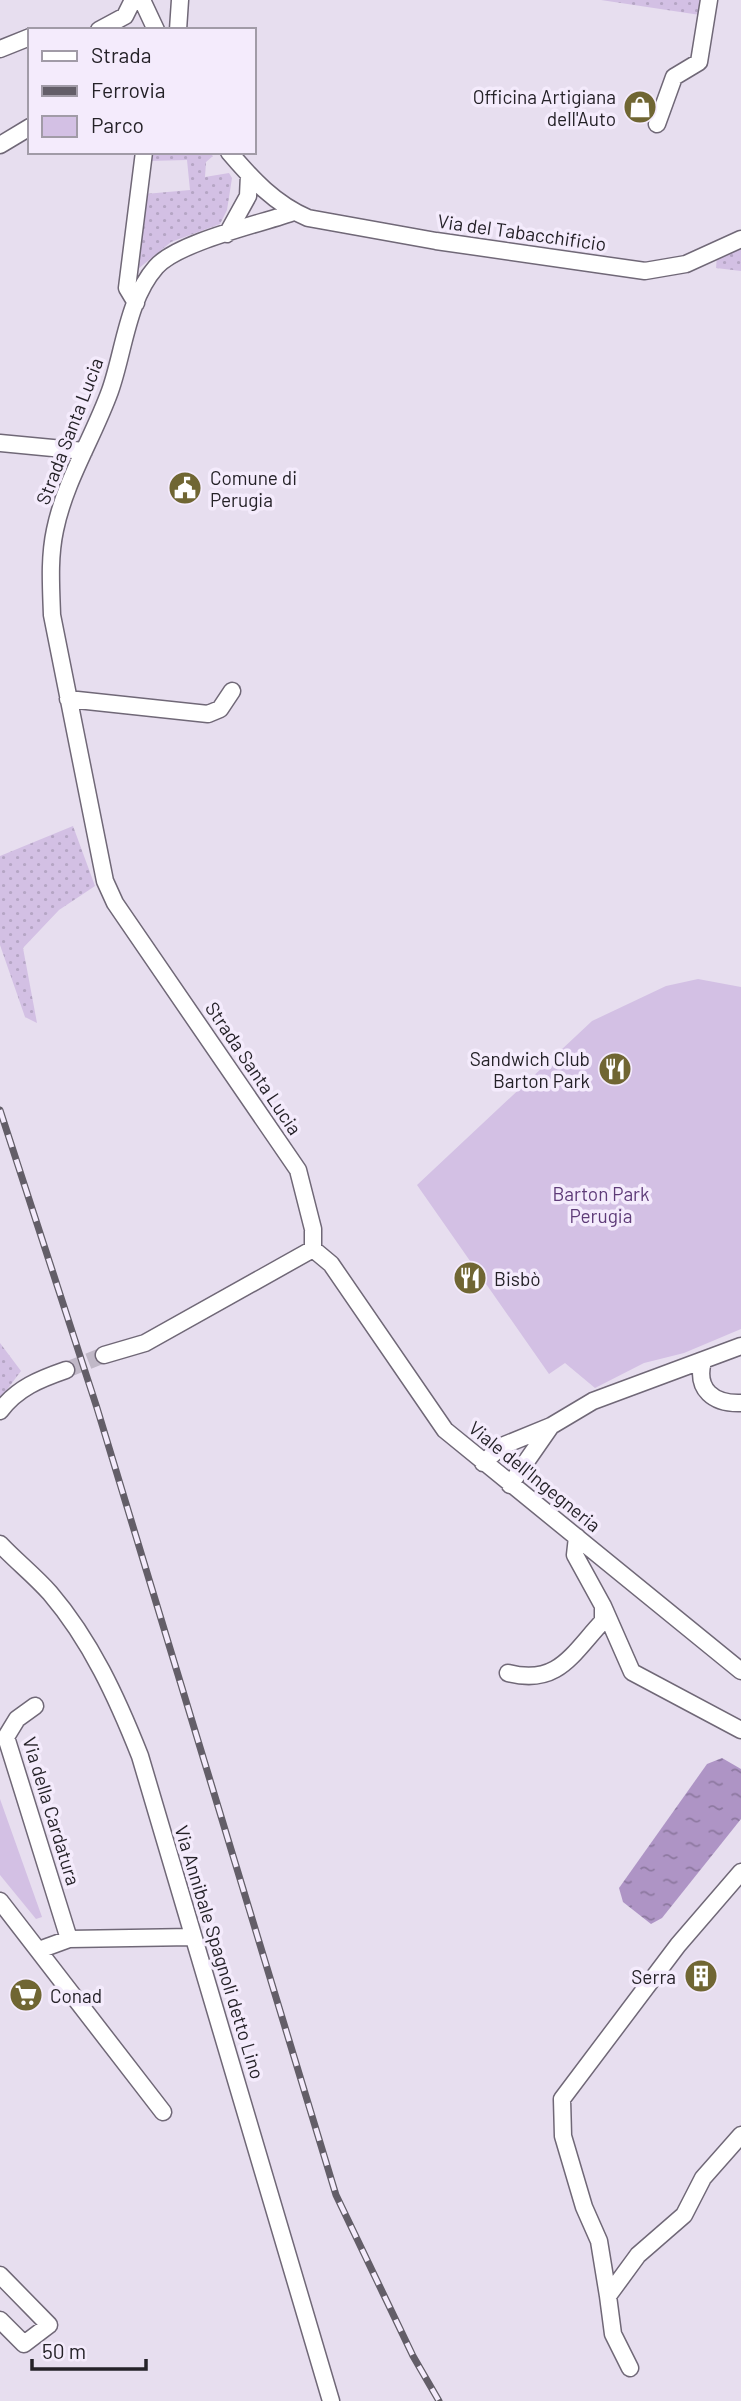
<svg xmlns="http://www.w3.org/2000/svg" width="741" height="2401" font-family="Barlow,sans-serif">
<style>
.grass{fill:url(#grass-dots)}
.park{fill:#d3c0e4}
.water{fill:url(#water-ripples)}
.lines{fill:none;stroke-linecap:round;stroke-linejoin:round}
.minor-tunnel{stroke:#c0b8c7;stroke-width:16;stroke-dasharray:16 8;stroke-linecap:butt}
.minor-casing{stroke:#706877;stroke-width:19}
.minor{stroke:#fff;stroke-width:16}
.rail-casing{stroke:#635e68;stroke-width:7}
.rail{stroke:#f4ebfc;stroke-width:4.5;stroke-dasharray:13;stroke-linecap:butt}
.labels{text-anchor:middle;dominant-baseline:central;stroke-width:7;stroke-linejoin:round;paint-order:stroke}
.poi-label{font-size:19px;fill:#252228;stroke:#f4ebfc;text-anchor:end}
.street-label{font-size:19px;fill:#252228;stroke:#f4ebfc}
.park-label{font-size:19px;fill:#5e3b78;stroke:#f4ebfc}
</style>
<defs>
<pattern id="grass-dots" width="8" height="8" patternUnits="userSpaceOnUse" patternTransform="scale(1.75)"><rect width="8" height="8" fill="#d3c0e4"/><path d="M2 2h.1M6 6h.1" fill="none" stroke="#b5a5c4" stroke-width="1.8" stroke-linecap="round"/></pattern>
<pattern id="water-ripples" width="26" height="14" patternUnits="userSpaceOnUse" patternTransform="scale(1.75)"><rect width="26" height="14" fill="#ae94c5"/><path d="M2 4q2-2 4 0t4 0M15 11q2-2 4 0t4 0" fill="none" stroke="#8d78a0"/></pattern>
</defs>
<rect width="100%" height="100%" fill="#e7deef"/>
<path class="grass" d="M601 0H702L700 15Z
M149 152H208L213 156 206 162 205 177 229 173 232 178 227 210 220 224 171 242 138 269 145 194 190 190 187 160 148 161Z
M741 245V271L716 268 717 256Z
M73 826 95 886 59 910 23 948 37 1023 25 1017 0 945V856Z
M0 1343 21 1371 0 1399Z"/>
<path class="park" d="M698 979 741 987V1329L684 1353 644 1363 595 1388 565 1363 549 1374 417 1185 592 1021 666 986Z
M0 1799 42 1917 36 1919 0 1875Z"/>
<path class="water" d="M722 1758 741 1769V1819L662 1918 651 1924 623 1902 619 1888 707 1764Z"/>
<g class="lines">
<path class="minor-tunnel" d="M66 1370 104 1355"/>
<defs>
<path id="minor" d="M142 0 156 30
M99 30 125 16 133 0
M178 30 180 0
M0 49 30 37
M657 124 674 77 699 62 709 0
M0 145 30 127
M229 152C252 179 275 204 308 218L436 241 645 271 686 264 741 239
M294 212C260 224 178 242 156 267 127 300 124 352 110 391 93 438 65 481 55 530 49 558 51 586 52 615L105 881 115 903 298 1170 313 1229V1249
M227 234 248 196 249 175
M136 303 127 288 144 152
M0 443 84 451
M68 699 208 714 220 709 232 691
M313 1249 331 1264 445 1430 741 1671
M104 1355 145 1343 313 1249
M703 1361C695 1390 714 1404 741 1403
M0 1411C17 1388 40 1379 66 1370
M483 1463 502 1446 551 1426 593 1401 741 1346
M510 1485 551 1426
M577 1537 575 1555 603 1606 632 1672 741 1730
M0 1544C16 1561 34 1575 50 1593 91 1641 117 1698 140 1756L331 2401
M508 1673C558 1686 572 1654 603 1621V1606
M35 1706 17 1719 6 1737 69 1939
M0 1901 163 2112
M39 1950 69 1939 192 1937
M0 2275 49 2325 24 2344 0 2320
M608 2296 599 2241 584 2207 563 2136 562 2099 678 1945 741 1872
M630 2368 613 2334 608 2296 638 2255 684 2215 703 2178 741 2135"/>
</defs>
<use href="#minor" class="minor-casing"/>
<use href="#minor" class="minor"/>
<defs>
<path id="rail" d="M0 1110 97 1408 336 2195 413 2356 439 2401"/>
</defs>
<use href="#rail" class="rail-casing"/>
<use href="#rail" class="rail"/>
</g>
<defs>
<symbol id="shop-disc" viewBox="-11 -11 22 22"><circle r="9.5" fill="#706633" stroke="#f4ebfc"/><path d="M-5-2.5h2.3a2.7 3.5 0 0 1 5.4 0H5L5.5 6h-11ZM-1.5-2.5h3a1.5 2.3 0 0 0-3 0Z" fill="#fff"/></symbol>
<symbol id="civic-disc" viewBox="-11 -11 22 22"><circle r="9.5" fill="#706633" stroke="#f4ebfc"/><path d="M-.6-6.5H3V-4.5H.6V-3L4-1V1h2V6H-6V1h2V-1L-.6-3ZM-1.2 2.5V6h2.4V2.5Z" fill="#fff"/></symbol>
<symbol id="restaurant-disc" viewBox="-11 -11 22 22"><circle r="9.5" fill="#706633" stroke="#f4ebfc"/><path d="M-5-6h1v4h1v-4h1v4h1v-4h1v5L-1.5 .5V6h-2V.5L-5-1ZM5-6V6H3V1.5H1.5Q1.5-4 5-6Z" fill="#fff"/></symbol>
<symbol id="building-disc" viewBox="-11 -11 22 22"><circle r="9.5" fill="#706633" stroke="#f4ebfc"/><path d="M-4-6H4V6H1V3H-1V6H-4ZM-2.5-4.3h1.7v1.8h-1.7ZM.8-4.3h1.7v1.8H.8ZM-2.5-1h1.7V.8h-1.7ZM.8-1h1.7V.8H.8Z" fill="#fff"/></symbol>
<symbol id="supermarket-disc" viewBox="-11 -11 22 22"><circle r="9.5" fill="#706633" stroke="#f4ebfc"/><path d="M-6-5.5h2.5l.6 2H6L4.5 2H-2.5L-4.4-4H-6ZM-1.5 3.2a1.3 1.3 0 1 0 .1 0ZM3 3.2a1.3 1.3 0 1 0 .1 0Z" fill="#fff"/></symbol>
</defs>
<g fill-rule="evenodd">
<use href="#shop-disc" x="621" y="88" width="38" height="38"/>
<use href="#civic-disc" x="166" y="469" width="38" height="38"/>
<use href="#restaurant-disc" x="596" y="1050" width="38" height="38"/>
<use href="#restaurant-disc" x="451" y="1259" width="38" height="38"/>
<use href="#building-disc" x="682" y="1957" width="38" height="38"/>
<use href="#supermarket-disc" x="7" y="1976" width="38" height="38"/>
</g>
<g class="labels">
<g class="poi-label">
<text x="616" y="96">Officina Artigiana<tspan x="616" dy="22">dell'Auto</tspan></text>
<text x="210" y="477" text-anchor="start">Comune di<tspan x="210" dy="22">Perugia</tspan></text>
<text x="590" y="1058">Sandwich Club<tspan x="590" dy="22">Barton Park</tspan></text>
<text x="494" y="1278" text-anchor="start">Bisbò</text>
<text x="676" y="1976">Serra</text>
<text x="50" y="1995" text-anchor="start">Conad</text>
</g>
<g class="street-label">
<text transform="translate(522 232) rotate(8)">Via del Tabacchificio</text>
<text transform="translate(69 431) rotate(-69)">Strada Santa Lucia</text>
<text transform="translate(254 1068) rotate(56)">Strada Santa Lucia</text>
<text transform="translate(535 1476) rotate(39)">Viale dell'Ingegneria</text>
<text transform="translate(52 1811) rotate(73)">Via della Cardatura</text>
<text transform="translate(220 1952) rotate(73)">Via Annibale Spagnoli detto Lino</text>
</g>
<g class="park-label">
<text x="601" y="1193">Barton Park<tspan x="601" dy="22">Perugia</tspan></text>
</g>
</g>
<rect x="28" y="28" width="228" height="126" fill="#f4ebfc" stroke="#a19ba7" stroke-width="2"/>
<rect x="42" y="51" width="35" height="10" fill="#ffffff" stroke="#a19ba7" stroke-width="2"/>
<text x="91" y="63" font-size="21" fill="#252228">Strada</text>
<rect x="42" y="86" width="35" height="10" fill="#635e68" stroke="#a19ba7" stroke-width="2"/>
<text x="91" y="98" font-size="21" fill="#252228">Ferrovia</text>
<rect x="42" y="116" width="35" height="21" fill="#d3c0e4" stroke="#a19ba7" stroke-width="2"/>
<text x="91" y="133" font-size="21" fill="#252228">Parco</text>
<path d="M32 2359v10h114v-10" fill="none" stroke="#252228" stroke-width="3.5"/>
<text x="42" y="2359" font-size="21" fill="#252228" stroke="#f4ebfc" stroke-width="5" paint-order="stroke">50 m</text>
</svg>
